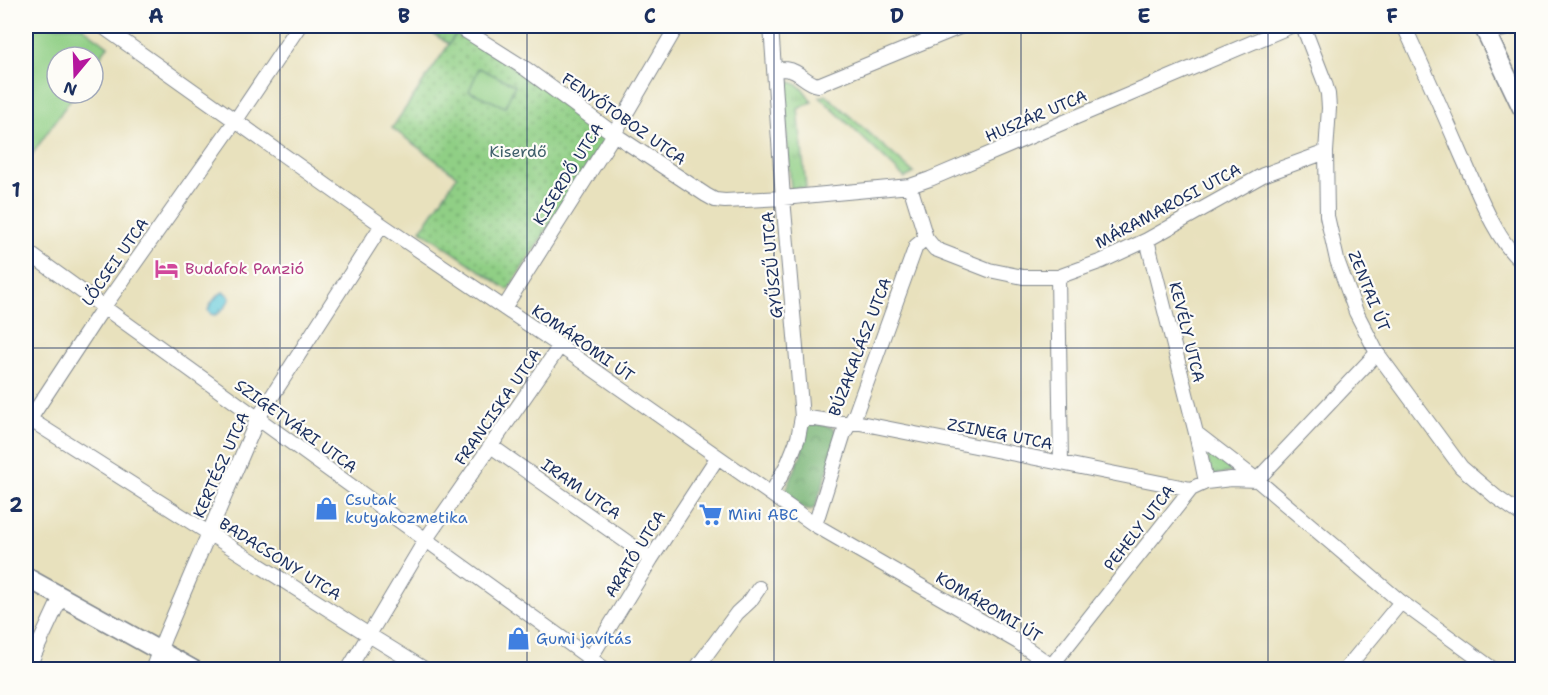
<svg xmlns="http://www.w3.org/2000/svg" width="1548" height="695" font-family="'Shantell Sans',sans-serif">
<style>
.grass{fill:url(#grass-tufts);stroke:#567f72;stroke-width:1.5}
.forest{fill:url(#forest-crowns);stroke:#487068;stroke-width:1.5}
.park{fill:url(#park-dots);stroke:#567f72;stroke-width:1.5}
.pitch{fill:#90cf85;stroke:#567f72;stroke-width:1.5}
.water{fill:url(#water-ripples);stroke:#3c7b9b;stroke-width:1.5}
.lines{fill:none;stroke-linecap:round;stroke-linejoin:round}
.minor-casing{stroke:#82888e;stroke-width:16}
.tertiary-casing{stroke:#82888e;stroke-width:21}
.minor{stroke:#fff;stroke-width:14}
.tertiary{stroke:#fff;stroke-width:18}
.grid{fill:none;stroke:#1b2f5e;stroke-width:1.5;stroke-opacity:0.55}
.labels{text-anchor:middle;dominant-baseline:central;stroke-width:4.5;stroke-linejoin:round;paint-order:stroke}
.street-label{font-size:16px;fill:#1b2f5e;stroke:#fdfcf7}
.park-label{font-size:16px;fill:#3e5f6a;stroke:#fdfcf7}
.hotel-label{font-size:16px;fill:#b23c85;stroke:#fdfcf7;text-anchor:start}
.shop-label{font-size:16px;fill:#366cbe;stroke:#fdfcf7;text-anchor:start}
.neatline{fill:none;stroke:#1b2f5e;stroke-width:2}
.grid-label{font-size:20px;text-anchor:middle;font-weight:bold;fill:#1b2f5e}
</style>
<defs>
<pattern id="grass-tufts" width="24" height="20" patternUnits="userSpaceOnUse" patternTransform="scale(1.5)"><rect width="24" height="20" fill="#90cf85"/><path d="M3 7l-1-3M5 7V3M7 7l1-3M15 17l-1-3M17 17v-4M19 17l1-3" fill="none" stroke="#75a870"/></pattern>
<pattern id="forest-crowns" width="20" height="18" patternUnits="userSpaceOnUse" patternTransform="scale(1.5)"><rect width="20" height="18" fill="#74b272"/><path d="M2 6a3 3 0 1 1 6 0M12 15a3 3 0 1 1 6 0" fill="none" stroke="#5e9161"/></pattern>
<pattern id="park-dots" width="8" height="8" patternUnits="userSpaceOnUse" patternTransform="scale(1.5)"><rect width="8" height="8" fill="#90cf85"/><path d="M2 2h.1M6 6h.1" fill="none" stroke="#75a870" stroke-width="1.8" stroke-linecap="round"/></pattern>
<pattern id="water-ripples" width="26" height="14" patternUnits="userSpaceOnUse" patternTransform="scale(1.5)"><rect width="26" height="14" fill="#5dc7d8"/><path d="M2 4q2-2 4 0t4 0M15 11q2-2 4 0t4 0" fill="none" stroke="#4ca2b2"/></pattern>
</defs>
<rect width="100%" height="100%" fill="#fdfcf7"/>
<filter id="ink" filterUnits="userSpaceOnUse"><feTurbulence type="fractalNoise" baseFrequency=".0167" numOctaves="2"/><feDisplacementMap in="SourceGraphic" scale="12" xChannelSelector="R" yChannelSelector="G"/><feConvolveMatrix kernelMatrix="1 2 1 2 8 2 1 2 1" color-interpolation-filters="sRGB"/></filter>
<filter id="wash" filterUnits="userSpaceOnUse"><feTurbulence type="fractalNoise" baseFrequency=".008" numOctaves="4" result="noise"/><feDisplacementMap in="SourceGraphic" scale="24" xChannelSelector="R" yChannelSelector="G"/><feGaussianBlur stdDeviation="1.35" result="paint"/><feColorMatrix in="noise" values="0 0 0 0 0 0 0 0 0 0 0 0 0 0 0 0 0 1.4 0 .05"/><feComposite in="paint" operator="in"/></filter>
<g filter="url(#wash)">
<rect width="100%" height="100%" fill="#e8e1bd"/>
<path class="grass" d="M421 26H449L458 31 449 44Z
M788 82C800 82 806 93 812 102L798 109 806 188 791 189 783 87Z
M826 95 914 173 905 178 820 97Z
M1206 447 1237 471 1211 476Z"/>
<path class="forest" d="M814 423C825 425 835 425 839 437L815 508C802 514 789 503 786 490L801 455 804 432 808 426Z"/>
<path class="park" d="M458 31 523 73 603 132 606 138 508 290 421 230 457 176 392 128Z"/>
<path class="pitch" d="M26 26H81L108 46 93 67V57H57V93H75L26 163Z
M479 68 515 85 505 107 469 91Z"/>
<path class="water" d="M223 292 227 294 230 298C227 305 222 312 215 315L211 314 208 310C211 303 216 296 223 292Z"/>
</g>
<g filter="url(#ink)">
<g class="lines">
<defs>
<path id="minor" d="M102 26 382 225 560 346 815 525 1018 642 1057 670
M458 26 526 69 614 134 706 195 715 200 725 201 783 198 910 186 930 179 1291 26
M1303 26 1325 83 1328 94 1329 108 1326 152 1327 216 1337 260 1356 312 1377 353 1461 467 1496 497 1522 515
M1404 26C1424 69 1443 112 1462 156 1476 187 1496 242 1522 262
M1487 33 1518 26
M774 69C782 69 788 68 795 72 803 76 808 83 818 85L962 26
M926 238 935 249 989 270 1023 277H1058L1102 261 1147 240 1263 175 1326 152
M1147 240 1196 433 1206 482
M26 251 606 670
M1058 277 1061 463
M504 308 614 134 677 26
M26 417 369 635 426 670
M802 417 841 423H860L1191 489
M26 425 103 308 236 120 299 26
M1196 433 1257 480 1401 602 1494 670
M491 446 651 559
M771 494 788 463 798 438 802 417 783 198 771 26
M815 525 844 433 855 415 916 246 926 238 910 186
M1052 665 1191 489 1206 482 1231 479 1257 480 1377 353
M27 670 61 597
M152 670 165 636 258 418 382 225
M348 670 426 539 560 346
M583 670 651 559 717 458
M695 670 737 613 750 601 759 588
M1345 670 1401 602"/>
<path id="tertiary" d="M1483 26 1522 108
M26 577 194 670"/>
</defs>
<use href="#minor" class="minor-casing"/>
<use href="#tertiary" class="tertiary-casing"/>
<use href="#minor" class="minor"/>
<use href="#tertiary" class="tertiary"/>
</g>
</g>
<path class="grid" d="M280 26V670M527 26V670M774 26V670M1021 26V670M1268 26V670M26 348H1522"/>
<defs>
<symbol id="hotel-bare" viewBox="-9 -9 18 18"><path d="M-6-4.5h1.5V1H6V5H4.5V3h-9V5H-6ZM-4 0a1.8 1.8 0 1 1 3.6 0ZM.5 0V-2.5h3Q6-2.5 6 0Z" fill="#d1479c" stroke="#fdfcf7" stroke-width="2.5" paint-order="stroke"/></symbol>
<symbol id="shop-bare" viewBox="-9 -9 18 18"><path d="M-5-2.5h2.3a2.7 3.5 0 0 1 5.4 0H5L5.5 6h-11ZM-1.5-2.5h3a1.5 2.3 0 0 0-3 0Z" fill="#3f7fe0" stroke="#fdfcf7" stroke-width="2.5" paint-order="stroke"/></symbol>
<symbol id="supermarket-bare" viewBox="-9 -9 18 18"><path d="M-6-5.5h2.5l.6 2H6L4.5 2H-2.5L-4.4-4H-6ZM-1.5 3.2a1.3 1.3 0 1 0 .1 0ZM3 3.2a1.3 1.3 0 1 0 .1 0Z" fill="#3f7fe0" stroke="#fdfcf7" stroke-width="2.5" paint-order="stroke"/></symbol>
</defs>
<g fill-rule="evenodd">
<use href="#hotel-bare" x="150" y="252" width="33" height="33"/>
<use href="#shop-bare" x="310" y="492" width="33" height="33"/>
<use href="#supermarket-bare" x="694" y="498" width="33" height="33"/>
<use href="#shop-bare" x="502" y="622" width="33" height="33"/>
</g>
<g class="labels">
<g class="street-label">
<text transform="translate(1036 116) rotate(-23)">HUSZÁR UTCA</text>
<text transform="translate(624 119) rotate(35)">FENYŐTOBOZ UTCA</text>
<text transform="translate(568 174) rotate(-58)">KISERDŐ UTCA</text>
<text transform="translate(1168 206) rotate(-28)">MÁRAMAROSI UTCA</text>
<text transform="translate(115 262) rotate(-55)">LŐCSEI UTCA</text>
<text transform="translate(772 265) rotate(-95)">GYŰSZŰ UTCA</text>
<text transform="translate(1369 291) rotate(68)">ZENTAI ÚT</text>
<text transform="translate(1187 332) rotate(76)">KEVÉLY UTCA</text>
<text transform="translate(583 343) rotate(35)">KOMÁROMI ÚT</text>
<text transform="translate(860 347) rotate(-69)">BÚZAKALÁSZ UTCA</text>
<text transform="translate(498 407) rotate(-55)">FRANCISKA UTCA</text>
<text transform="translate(296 426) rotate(36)">SZIGETVÁRI UTCA</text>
<text transform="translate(1000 434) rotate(11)">ZSINEG UTCA</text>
<text transform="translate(221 465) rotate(-66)">KERTÉSZ UTCA</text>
<text transform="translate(581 489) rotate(35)">IRAM UTCA</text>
<text transform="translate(1139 528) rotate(-52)">PEHELY UTCA</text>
<text transform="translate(635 554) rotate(-58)">ARATÓ UTCA</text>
<text transform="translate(280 559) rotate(32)">BADACSONY UTCA</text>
<text transform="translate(989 607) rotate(31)">KOMÁROMI ÚT</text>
</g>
<g class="park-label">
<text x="518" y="151">Kiserdő</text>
</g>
<g class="hotel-label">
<text x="185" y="268">Budafok Panzió</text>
</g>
<g class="shop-label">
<text x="345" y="499">Csutak<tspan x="345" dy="18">kutyakozmetika</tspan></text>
<text x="728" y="514">Mini ABC</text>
<text x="536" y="638">Gumi javítás</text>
</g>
</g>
<rect width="1548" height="695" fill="none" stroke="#fdfcf7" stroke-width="66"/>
<g transform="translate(75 75) rotate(199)"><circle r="28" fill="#fdfcf7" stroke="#a3aaba" stroke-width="1.5"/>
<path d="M0-4.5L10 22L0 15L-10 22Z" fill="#b5179e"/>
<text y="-9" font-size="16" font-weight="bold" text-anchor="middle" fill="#1b2f5e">N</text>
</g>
<rect x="33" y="33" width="1482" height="629" class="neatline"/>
<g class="grid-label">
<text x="156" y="23">A</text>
<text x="404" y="23">B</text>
<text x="650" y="23">C</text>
<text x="897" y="23">D</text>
<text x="1144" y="23">E</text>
<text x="1392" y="23">F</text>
<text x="16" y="197">1</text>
<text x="16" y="512">2</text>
</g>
</svg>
